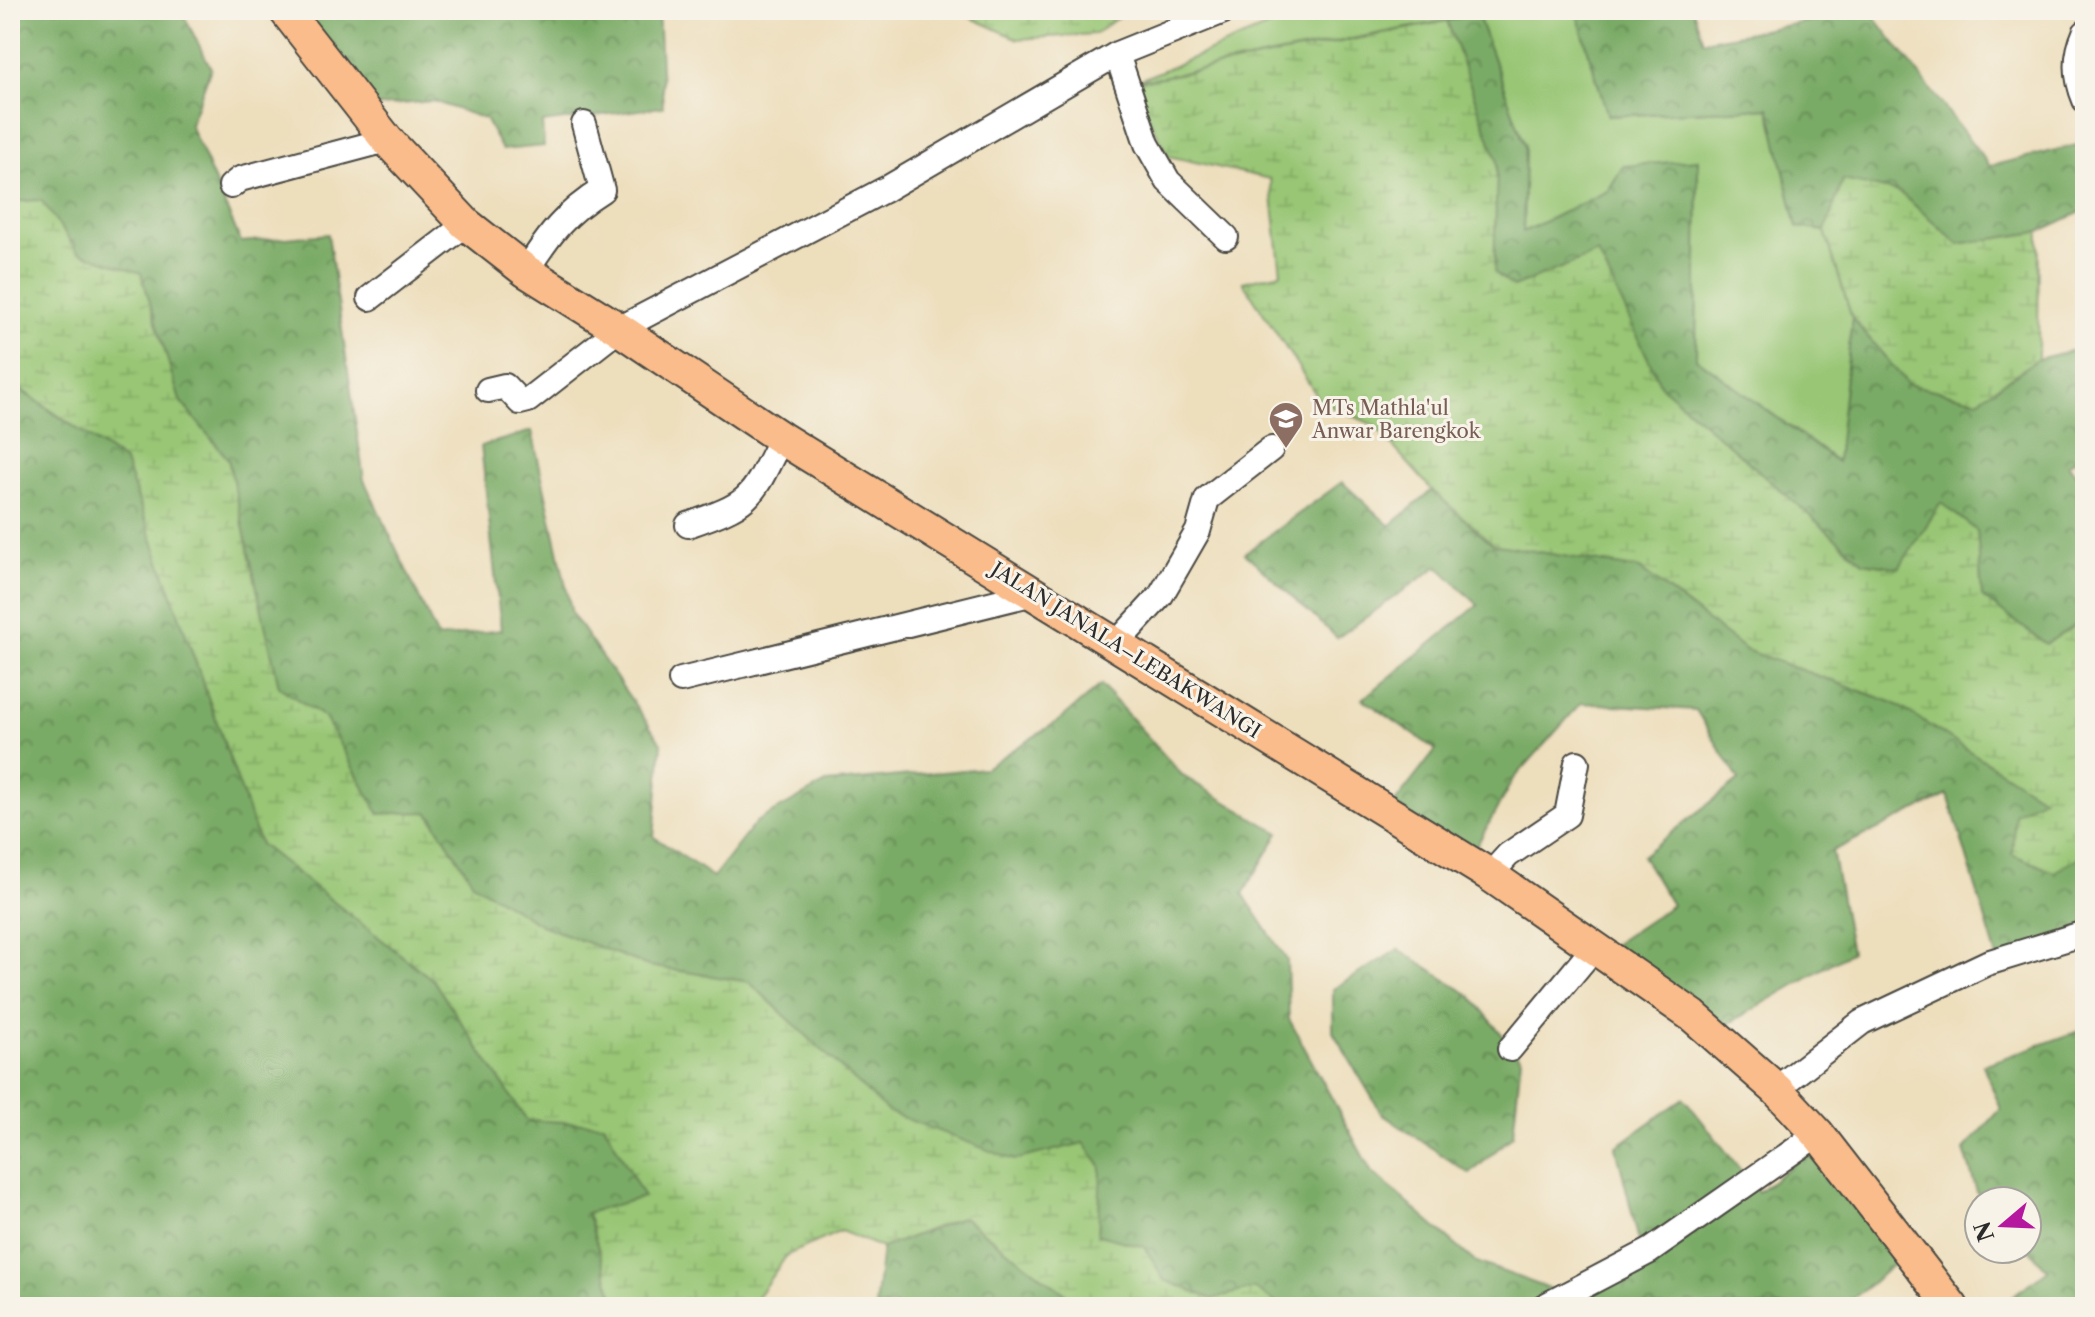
<svg xmlns="http://www.w3.org/2000/svg" width="2095" height="1317" font-family="'Libre Caslon Text',serif">
<style>
.grass{fill:#98c675;stroke:#627850;stroke-width:2}
.forest{fill:url(#forest-crowns);stroke:#526b48;stroke-width:2}
.wetland{fill:url(#wetland-marsh);stroke:#627850;stroke-width:2}
.lines{fill:none;stroke-linecap:round;stroke-linejoin:round}
.minor-casing{stroke:#484641;stroke-width:28}
.major-casing{stroke:#484641;stroke-width:36}
.minor{stroke:#fff;stroke-width:24}
.major{stroke:#f9bc8a;stroke-width:32}
.labels{text-anchor:middle;dominant-baseline:central;stroke-width:6;stroke-linejoin:round;paint-order:stroke}
.education-label{font-size:20px;fill:#785e54;stroke:#f7f3e8;text-anchor:start}
.street-label{font-size:20px;fill:#2b2b2b;stroke:#f7f3e8}
</style>
<defs>
<pattern id="forest-crowns" width="20" height="18" patternUnits="userSpaceOnUse" patternTransform="scale(2)"><rect width="20" height="18" fill="#7aab66"/><path d="M2 6a3 3 0 1 1 6 0M12 15a3 3 0 1 1 6 0" fill="none" stroke="#648b54"/></pattern>
<pattern id="wetland-marsh" width="20" height="14" patternUnits="userSpaceOnUse" patternTransform="scale(2)"><rect width="20" height="14" fill="#98c675"/><path d="M1 5h8M5 5V1M11 12h8M15 12V8" fill="none" stroke="#83aa65"/></pattern>
</defs>
<rect width="100%" height="100%" fill="#f7f3e8"/>
<filter id="ink" filterUnits="userSpaceOnUse"><feTurbulence type="fractalNoise" baseFrequency=".0125" numOctaves="2"/><feDisplacementMap in="SourceGraphic" scale="16" xChannelSelector="R" yChannelSelector="G"/><feConvolveMatrix kernelMatrix="1 2 1 2 8 2 1 2 1" color-interpolation-filters="sRGB"/></filter>
<filter id="wash" filterUnits="userSpaceOnUse"><feTurbulence type="fractalNoise" baseFrequency=".006" numOctaves="4" result="noise"/><feDisplacementMap in="SourceGraphic" scale="32" xChannelSelector="R" yChannelSelector="G"/><feGaussianBlur stdDeviation="1.8" result="paint"/><feColorMatrix in="noise" values="0 0 0 0 0 0 0 0 0 0 0 0 0 0 0 0 0 1.4 0 .05"/><feComposite in="paint" operator="in"/></filter>
<g filter="url(#wash)">
<rect width="100%" height="100%" fill="#eddebc"/>
<path class="grass" d="M1309 10H1576L1608 116 1769 108 1797 226 1825 231 1852 318 1838 462 1696 358 1698 160 1608 191 1523 233 1525 146 1477 14 1132 83Z"/>
<path class="forest" d="M10 10H181L211 68 190 125 241 242 328 234 364 480 438 638 501 630 481 446 532 431 572 614 662 744 654 837 713 877 756 822 826 783 985 768 1061 719 1101 685 1183 776 1279 833 1243 894 1287 960 1289 1019 1371 1171 1474 1261 1558 1292 1643 1258 1616 1147 1684 1098 1758 1192 1823 1140 1901 1258 1849 1302 1851 1307H1282L1254 1288 1212 1299 1163 1280 1145 1247 1098 1235 1101 1166 1084 1143 1014 1161 888 1112 749 982 648 966 541 925 474 884 428 812 379 814 325 718 279 687 228 459 180 401 141 274 78 252 41 200 10 202Z
M291 10H658L663 107 542 123 544 146 502 150 485 119 433 101 371 107Z
M1576 10H1693L1703 41 1869 10 1990 166 2085 143V210L2039 232 1959 244 1899 192 1843 181 1825 231 1797 227 1769 108 1608 116Z
M1477 13 1525 146 1523 232 1608 191 1623 166 1698 160 1696 358 1837 462 1852 318 1908 384 1978 400 2038 359 2078 349 2085 368V454L2068 464 2085 486V619L2046 644 1982 597 1977 531 1941 503 1899 568 1863 562 1661 386 1598 254 1513 287 1494 272 1497 160 1447 21Z
M10 378 19 389 125 462 260 844 433 980 527 1120 604 1124 644 1197 587 1213 617 1307H10Z
M1342 482 1390 526 1432 490 1493 544 1640 569 1746 650 1894 703 2044 798 2054 872 2085 854V937L1999 964 1948 795 1832 851 1851 952 1716 1031 1607 949 1672 905 1642 856 1739 780 1696 710 1581 703 1512 781 1471 856 1394 804 1436 750 1363 699 1478 605 1438 566 1337 638 1245 553Z
M1399 949 1471 996 1521 1058 1513 1135 1470 1174 1382 1114 1333 1032V989Z
M2085 1029V1307H1997L2048 1270 2027 1247V1201H1985L1977 1192 1964 1150 2001 1109 1983 1065Z
M963 1217 1083 1307H875L882 1248Z"/>
<path class="wetland" d="M954 10H1128L1095 34 1018 39Z
M1447 21 1497 160 1494 272 1513 287 1598 253 1661 386 1863 562 1899 568 1941 503 1977 531 1982 597 2046 644 2085 619V854L2054 872 2012 854 2015 813 2043 798 1894 703 1746 650 1640 569 1493 544 1432 490 1374 425 1321 402 1243 282 1281 273 1270 179 1168 156 1132 83Z
M1843 180 1899 192 1959 244 2039 232 2038 359 1978 400 1908 384 1852 318 1825 231Z
M41 200 78 252 141 273 180 401 228 459 279 687 325 718 379 814 428 812 474 884 541 925 648 966 749 982 888 1112 1014 1160 1084 1143 1101 1166 1098 1235 1145 1247 1164 1280 1212 1299 1254 1288 1282 1307H1083L963 1217 882 1248 841 1231 787 1255 750 1307H617L587 1213 644 1197 604 1124 527 1120 433 980 260 844 125 462 19 388 10 378V202Z"/>
</g>
<g filter="url(#ink)">
<g class="lines">
<defs>
<path id="minor" d="M2085 33C2075 56 2075 76 2085 100
M1117 54 1147 144 1168 181 1226 237
M231 186 240 179 387 140
M526 271C549 235 565 213 602 190L584 124
M370 298 466 224
M488 390 505 386 520 402 528 400 619 329 886 189 1117 54 1226 10
M688 525C754 502 751 499 781 438
M1116 644 1161 595 1198 531 1207 499 1271 449
M681 680 1034 593
M1490 875 1508 855 1567 815 1577 763
M1510 1049 1593 949
M1776 1089 1862 1022 1987 963 2085 933
M1543 1307 1650 1251 1818 1134"/>
<path id="major" d="M285 10 387 140 466 224 526 271 619 329 781 438 1490 875 1693 1016 1776 1089 1818 1134 1952 1307"/>
</defs>
<use href="#minor" class="minor-casing"/>
<use href="#major" class="major-casing"/>
<use href="#minor" class="minor"/>
<use href="#major" class="major"/>
</g>
</g>
<defs>
<symbol id="school-pin" viewBox="-11 -11 22 30"><path d="M0 17L-7.5 6A9.5 9.5 0 1 1 7.5 6Z" fill="#8d6e63" stroke="#f7f3e8"/><path d="M0-5L7-2L0 1L-7-2ZM-4 1L0 2.5L4 1V4Q0 6-4 4Z" fill="#fff"/></symbol>
</defs>
<g fill-rule="evenodd">
<use href="#school-pin" x="1266" y="399" width="40" height="54"/>
</g>
<g class="labels">
<g class="education-label">
<text x="1312" y="408">MTs Mathla'ul<tspan x="1312" dy="23">Anwar Barengkok</tspan></text>
</g>
<g class="street-label">
<text transform="translate(1126 650) rotate(32)">JALAN JANALA–LEBAKWANGI</text>
</g>
</g>
<rect width="2095" height="1317" fill="none" stroke="#f7f3e8" stroke-width="40"/>
<g transform="translate(2003 1225) rotate(251)"><circle r="38" fill="#f7f3e8" stroke="#a5a39c" stroke-width="2"/>
<path d="M0-6L14 30L0 20L-14 30Z" fill="#b5179e"/>
<text y="-12" font-size="22" font-weight="bold" text-anchor="middle" fill="#2b2b2b">N</text>
</g>
</svg>
